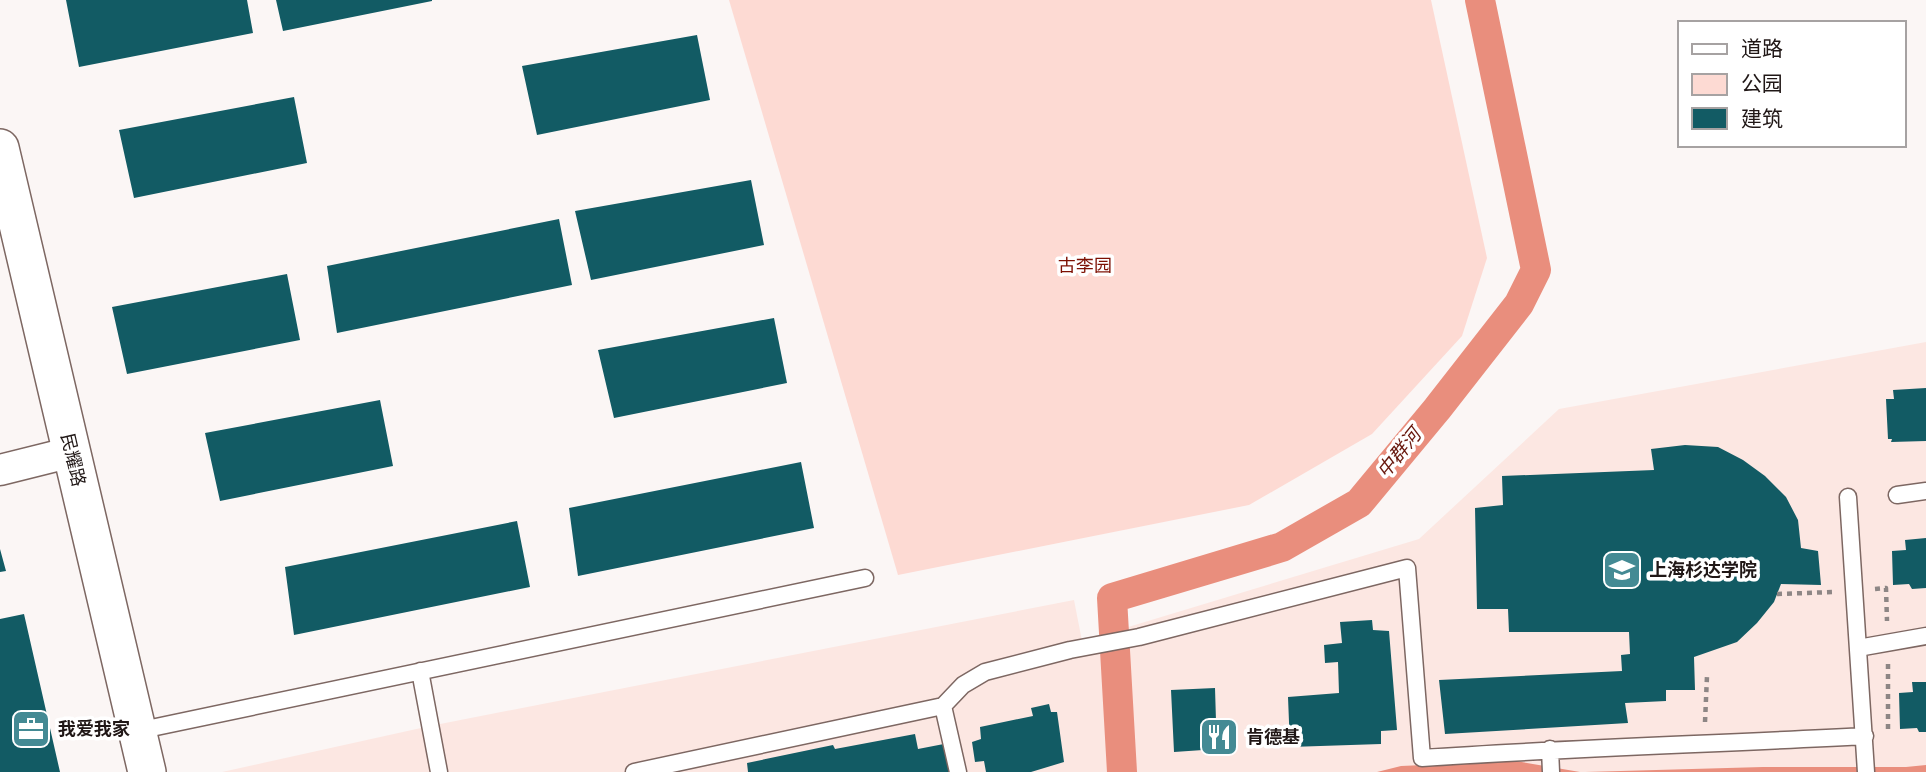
<svg xmlns="http://www.w3.org/2000/svg" width="1926" height="772" font-family="Rubik,'Noto Sans SC',sans-serif">
<style>
.built{fill:#fce7e2}
.green{fill:#fddad3}
.water{fill:#e98e7d}
.lines{fill:none;stroke-linecap:round;stroke-linejoin:round}
.canal{stroke:#e98e7d;stroke-width:30}
.building{fill:#125b64}
.service-casing{stroke:#7d6762;stroke-width:19}
.minor-casing{stroke:#7d6762;stroke-width:33}
.tertiary-casing{stroke:#7d6762;stroke-width:40}
.path{stroke:#8d8685;stroke-width:4.5;stroke-dasharray:5 5;stroke-linecap:butt}
.service{stroke:#fff;stroke-width:16}
.minor{stroke:#fff;stroke-width:30}
.tertiary{stroke:#fff;stroke-width:37}
.labels{text-anchor:middle;dominant-baseline:central;stroke-width:7;stroke-linejoin:round;paint-order:stroke}
.park-label{font-size:18px;fill:#7d1003;stroke:#fff}
.street-label{font-size:18px;fill:#201716;stroke:#fff}
.poi-label{font-size:18px;font-weight:bold;fill:#201716;stroke:#fff;text-anchor:start}
.water-label{font-size:19px;font-style:italic;fill:#68180d;stroke:#fff}
</style>
<rect width="100%" height="100%" fill="#fbf6f5"/>
<path class="built" d="M1926 342V772H222L430 726 1074 600 1082 641 1419 539 1559 409Z"/>
<path class="green" d="M729 0H1431L1487 258 1462 336 1372 434 1249 505 898 575Z"/>
<path class="water" d="M1516 761 1580 772H1377L1401 766Z
M1926 765V772H1585L1763 767H1906Z"/>
<g class="lines">
<path class="canal" d="M1122 772 1112 598 1282 547 1359 503 1437 409 1519 304 1536 270 1480 0"/>
</g>
<path class="building" d="M66 0H247L253 33 79 67Z
M276 0H432V1L283 31Z
M697 35 710 100 537 135 522 66Z
M294 97 307 163 134 198 119 130Z
M751 180 764 245 591 280 575 211Z
M559 219 572 285 337 333 327 266Z
M287 274 300 340 127 374 112 307Z
M774 318 787 383 614 418 598 350Z
M1926 388V441L1891 442 1892 439H1888L1886 399H1894L1893 390Z
M380 400 393 466 220 501 205 433Z
M1685 445 1718 447 1743 460 1765 476 1786 497 1798 520 1801 548 1818 551 1821 585 1781 584 1774 602 1757 623 1737 642 1694 657 1695 690H1666V701L1625 703 1628 723 1445 734 1439 680 1622 671 1621 655 1630 654 1629 632H1509L1508 609H1477L1475 508 1503 505 1502 476 1654 470 1651 449Z
M801 462 814 528 578 576 569 508Z
M517 521 530 587 294 635 285 567Z
M1926 538V588L1912 589 1909 584 1893 585 1892 551 1906 550 1905 540Z
M0 549 6 571 0 572Z
M24 614 60 772H0V619Z
M1372 620 1373 630 1389 631 1397 730 1381 731V744L1290 747 1288 697 1339 693 1338 662 1325 663 1324 645 1342 643 1340 622Z
M1912 682H1926V732H1919L1917 728 1900 729 1899 693 1913 692Z
M1215 688 1216 721 1230 720 1232 748 1174 752 1171 690Z
M1049 704 1051 712H1057L1064 762 1031 772H986L984 761 975 762 972 742 981 739 980 727 1033 716 1031 708Z
M915 734 918 749 949 743 953 772H748L747 763 833 745 835 749Z"/>
<g class="lines">
<defs>
<path id="service" d="M1897 495 1926 491
M1848 497 1866 772
M1858 648 1926 636
M420 671 439 772
M943 706 958 772
M137 731 865 578
M1550 749 1551 772
M634 772 943 706 963 685 985 672 1070 650 1139 637 1407 568 1422 758C1570 748 1717 744 1865 736"/>
<path id="minor" d="M0 470 72 452"/>
<path id="tertiary" d="M0 148 147 772"/>
</defs>
<use href="#service" class="service-casing"/>
<use href="#minor" class="minor-casing"/>
<use href="#tertiary" class="tertiary-casing"/>
<path class="path" d="M1875 589 1886 588 1887 621
M1777 594 1835 592
M1705 722 1707 676
M1888 729V664"/>
<use href="#service" class="service"/>
<use href="#minor" class="minor"/>
<use href="#tertiary" class="tertiary"/>
</g>
<defs>
<symbol id="university-square" viewBox="-11 -11 22 22"><rect x="-9" y="-9" width="18" height="18" rx="4" fill="#448a94" stroke="#fff"/><path d="M0-5L7-2L0 1L-7-2ZM-4 1L0 2.5L4 1V4Q0 6-4 4Z" fill="#fff"/></symbol>
<symbol id="office-square" viewBox="-11 -11 22 22"><rect x="-9" y="-9" width="18" height="18" rx="4" fill="#448a94" stroke="#fff"/><path d="M-6-3h4V-5.5h4V-3h4V5H-6ZM-1-4.5V-3h2v-1.5ZM-6 0V1H6V0Z" fill="#fff"/></symbol>
<symbol id="restaurant-square" viewBox="-11 -11 22 22"><rect x="-9" y="-9" width="18" height="18" rx="4" fill="#448a94" stroke="#fff"/><path d="M-5-6h1v4h1v-4h1v4h1v-4h1v5L-1.5 .5V6h-2V.5L-5-1ZM5-6V6H3V1.5H1.5Q1.5-4 5-6Z" fill="#fff"/></symbol>
</defs>
<g fill-rule="evenodd">
<use href="#university-square" x="1600" y="548" width="44" height="44"/>
<use href="#office-square" x="9" y="707" width="44" height="44"/>
<use href="#restaurant-square" x="1197" y="715" width="44" height="44"/>
</g>
<g class="labels">
<g class="park-label">
<text x="1085" y="266">古李园</text>
</g>
<g class="street-label">
<text transform="translate(73 460) rotate(77)">民耀路</text>
</g>
<g class="poi-label">
<text x="1649" y="570">上海杉达学院</text>
<text x="58" y="729">我爱我家</text>
<text x="1246" y="737">肯德基</text>
</g>
<g class="water-label">
<text transform="translate(1399 453) rotate(-51)">中群河</text>
</g>
</g>
<rect x="1678" y="21" width="228" height="126" fill="#ffffff" stroke="#a6a2a2" stroke-width="2"/>
<rect x="1692" y="44" width="35" height="10" fill="#ffffff" stroke="#a6a2a2" stroke-width="2"/>
<text x="1741" y="56" font-size="21" fill="#201716">道路</text>
<rect x="1692" y="74" width="35" height="21" fill="#fddad3" stroke="#a6a2a2" stroke-width="2"/>
<text x="1741" y="91" font-size="21" fill="#201716">公园</text>
<rect x="1692" y="108" width="35" height="21" fill="#125b64" stroke="#a6a2a2" stroke-width="2"/>
<text x="1741" y="126" font-size="21" fill="#201716">建筑</text>
</svg>
